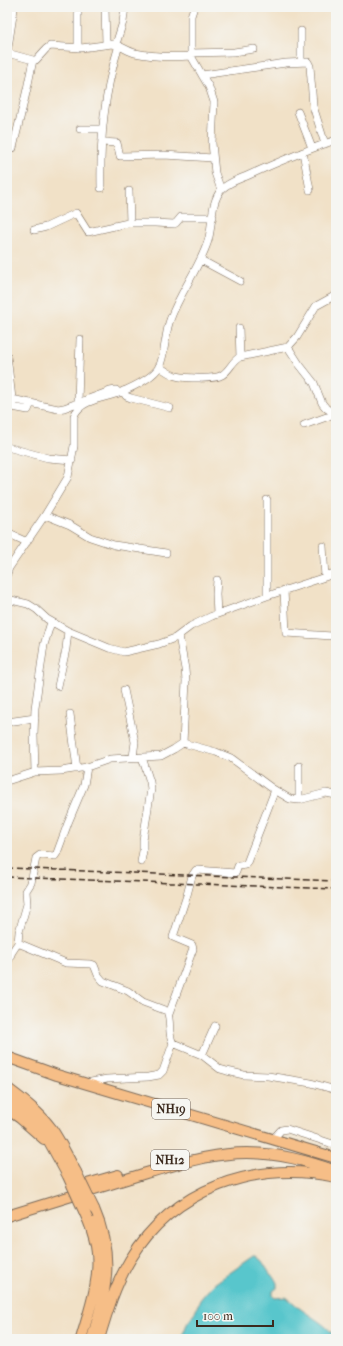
<svg xmlns="http://www.w3.org/2000/svg" width="343" height="1346" font-family="'IM FELL French Canon',serif">
<style>
.water{fill:#58c6cc;stroke:#4a7875}
.lines{fill:none;stroke-linecap:round;stroke-linejoin:round}
.minor-casing{stroke:#7b6a59;stroke-width:8}
.highway-casing{stroke:#7b6a59;stroke-width:12}
.minor{stroke:#fff;stroke-width:7}
.highway{stroke:#f6be87;stroke-width:10}
.rail{stroke:#3b2a1e;stroke-width:1.5;stroke-dasharray:6 3;stroke-linecap:butt}
.highway-bridge-casing{stroke:#7b6a59;stroke-width:12;stroke-linecap:butt}
.highway-bridge{stroke:#f6be87;stroke-width:10}
.labels{text-anchor:middle;dominant-baseline:central;stroke-width:4;stroke-linejoin:round;paint-order:stroke}
.shield{fill:#f6f6f2;stroke:#73675e;stroke-width:1}
.shield-label{font-size:12px;font-weight:bold;fill:#3b2a1e}
</style>
<rect width="100%" height="100%" fill="#f6f6f2"/>
<filter id="ink" filterUnits="userSpaceOnUse"><feTurbulence type="fractalNoise" baseFrequency=".025" numOctaves="2"/><feDisplacementMap in="SourceGraphic" scale="8" xChannelSelector="R" yChannelSelector="G"/><feConvolveMatrix kernelMatrix="1 2 1 2 8 2 1 2 1" color-interpolation-filters="sRGB"/></filter>
<filter id="wash" filterUnits="userSpaceOnUse"><feTurbulence type="fractalNoise" baseFrequency=".012" numOctaves="4" result="noise"/><feDisplacementMap in="SourceGraphic" scale="16" xChannelSelector="R" yChannelSelector="G"/><feGaussianBlur stdDeviation="0.9" result="paint"/><feColorMatrix in="noise" values="0 0 0 0 0 0 0 0 0 0 0 0 0 0 0 0 0 1.4 0 .05"/><feComposite in="paint" operator="in"/></filter>
<g filter="url(#wash)">
<rect width="100%" height="100%" fill="#f1e1c7"/>
<path class="water" d="M254 1256H256L262 1261 270 1274 274 1277 277 1283V1288L273 1291V1296L275 1298 286 1297C290 1300 294 1303 298 1307 308 1315 331 1327 336 1339H181L187 1324 194 1314 200 1300 204 1295 214 1284Z"/>
</g>
<g filter="url(#ink)">
<g class="lines">
<defs>
<path id="minor" d="M105 7 106 44
M301 31V62
M116 44 123 22 125 7
M78 48V7
M7 53 33 60H36L46 49 50 46 81 48 112 44C120 45 127 51 135 53 153 57 173 57 191 56L209 87 214 102 212 143 215 173 221 190
M191 53 234 52 254 49
M7 54 14 9
M191 56V16L194 7
M202 75 286 63 308 62 310 66 313 106 325 144
M298 112 312 148
M80 129H102
M102 142 117 143 120 156 164 155 213 158
M13 148 27 89 33 60
M303 152 310 190
M101 188C100 138 104 93 119 45
M129 191 130 223
M34 230 46 227 76 213 88 232 128 223H155L174 224 176 223 181 217H213
M201 260 240 281
M239 328 240 357
M288 347 299 364 314 383 322 403 326 408 336 415
M7 356 13 407
M159 366C164 370 169 374 176 376 184 378 215 380 222 375 230 370 232 361 240 357L288 347 297 337 316 306 336 295
M123 391 126 396 131 398 170 408
M119 393C131 388 152 379 159 367 165 356 165 333 170 320 180 292 199 269 208 241 213 225 210 202 222 189 229 182 240 179 249 175 278 162 306 150 336 140
M7 398 58 409 64 408 110 391 116 390 119 393C104 398 80 400 74 416V446L68 477 45 515 9 568 7 574
M78 402 80 339
M7 406 28 410 31 403
M304 425 335 414
M7 447 48 458 72 460
M45 515 70 525 90 537 114 545 166 553
M7 533 27 542
M323 546 325 577
M284 590 286 633 332 636
M267 596V500
M7 599 28 604 36 609 47 619 68 631 109 648 124 652 159 644 175 638 191 626 212 616 267 596 325 577 336 572
M217 614 216 594 217 580
M58 686 66 649 68 631
M124 690 135 742 133 757
M70 714 77 769
M7 722 35 718
M183 743 216 752 231 758 273 789 290 799 299 800 326 793 336 795
M35 772 34 734 35 708 44 645 51 622
M7 781 35 772 61 771 87 767 110 759 161 756 174 749 183 743 186 681 185 669 179 636
M299 800V766
M141 862 143 851V840L151 789 150 782 142 757
M18 943 66 963 91 964 94 965 98 975 103 981 128 991 143 1002 167 1011C172 1022 167 1033 173 1043L202 1055 220 1069 227 1071 244 1075 268 1076 311 1083 336 1090
M7 964 12 952 18 943 19 932 27 904 26 891 31 883 36 858 40 855 55 856 57 853 68 823 84 785 87 767
M169 1014 193 949 192 945 173 937 187 895 192 876 196 870H198L235 873 236 872 238 866 246 865 275 790
M202 1055 215 1026
M86 1083 107 1079 148 1077 159 1075 163 1071 173 1043
M273 1139 281 1130 287 1129 336 1145"/>
<path id="highway" d="M7 1057 57 1075 336 1158
M7 1088C23 1100 39 1112 51 1128 61 1142 68 1158 76 1172
M7 1097 38 1124 44 1132 68 1176
M7 1109 20 1118 44 1139
M87 1184 118 1175
M7 1216C53 1202 100 1187 146 1173 180 1164 212 1153 247 1153 279 1153 307 1161 336 1171
M81 1339C89 1311 100 1282 97 1253 96 1242 92 1230 88 1220
M92 1339C106 1291 115 1257 94 1209
M99 1339C107 1312 115 1285 130 1260 173 1188 256 1160 336 1177"/>
</defs>
<use href="#minor" class="minor-casing"/>
<use href="#highway" class="highway-casing"/>
<use href="#minor" class="minor"/>
<use href="#highway" class="highway"/>
<path class="rail" d="M7 868 336 881
M7 877 336 889"/>
<defs>
<path id="highway-bridge" d="M76 1172 94 1209
M68 1176 88 1220"/>
</defs>
<use href="#highway-bridge" class="highway-bridge-casing"/>
<use href="#highway-bridge" class="highway-bridge"/>
</g>
</g>
<g class="labels">
<g class="shield">
<rect x="152" y="1099" width="38" height="20" rx="3"/>
<rect x="151" y="1150" width="38" height="20" rx="3"/>
</g>
<g class="shield-label">
<text x="171" y="1109">NH19</text>
<text x="170" y="1160">NH12</text>
</g>
</g>
<rect width="343" height="1346" fill="none" stroke="#f6f6f2" stroke-width="24"/>
<path d="M197 1320v6h76v-6" fill="none" stroke="#3b2a1e" stroke-width="2"/>
<text x="203" y="1320" font-size="12" fill="#3b2a1e" stroke="#f6f6f2" stroke-width="3" paint-order="stroke">100 m</text>
</svg>
